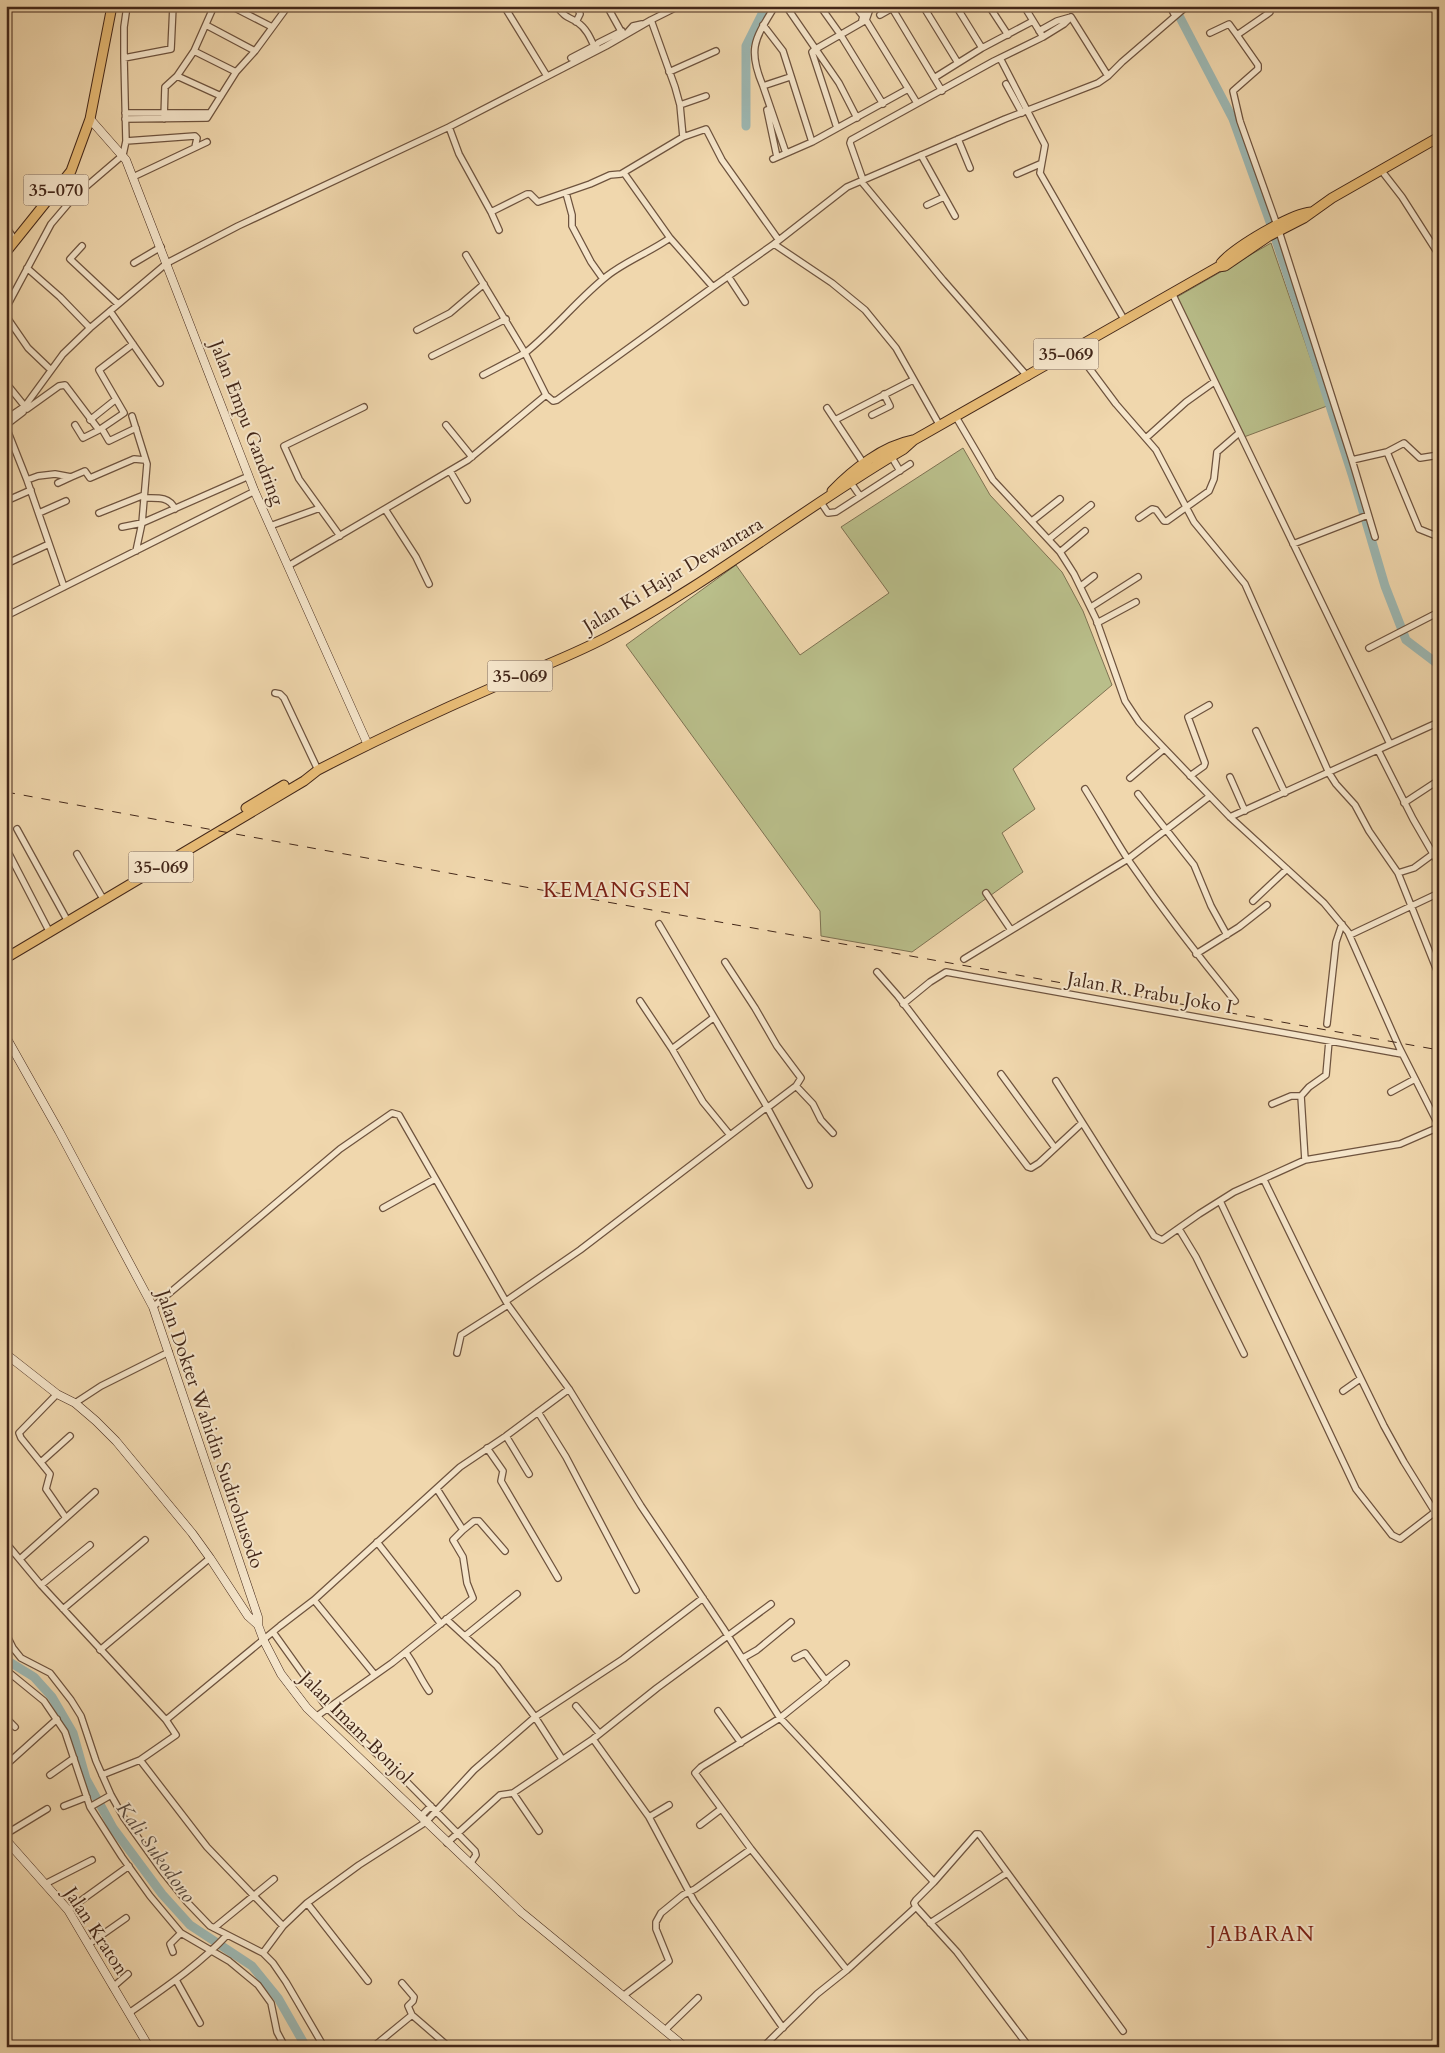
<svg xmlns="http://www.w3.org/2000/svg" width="1445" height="2053" font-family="Cardo,serif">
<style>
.green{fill:#b9be8a;stroke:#7e7252}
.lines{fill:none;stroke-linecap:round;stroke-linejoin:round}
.river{stroke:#9db8b3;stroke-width:9}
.street-casing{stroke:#6e533e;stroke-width:8}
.secondary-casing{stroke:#432719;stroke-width:9}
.primary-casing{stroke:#432719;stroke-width:11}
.street{stroke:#f5e5ca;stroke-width:5.5}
.secondary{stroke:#f5e5ca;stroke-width:8}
.primary{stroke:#e8bc76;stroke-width:9}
.rail{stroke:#432719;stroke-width:1;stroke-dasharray:9 9;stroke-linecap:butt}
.labels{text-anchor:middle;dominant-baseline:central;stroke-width:4;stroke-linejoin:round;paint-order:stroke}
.shield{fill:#f5e5ca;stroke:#78604e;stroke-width:1}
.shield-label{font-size:18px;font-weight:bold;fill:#432719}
.street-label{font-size:19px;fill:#432719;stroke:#f5e5ca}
.water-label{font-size:20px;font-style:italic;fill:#5a4b40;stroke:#f5e5ca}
.quarter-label{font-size:21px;letter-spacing:1px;fill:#7a1f14;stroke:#f5e5ca}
</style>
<rect width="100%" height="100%" fill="#f0d7ad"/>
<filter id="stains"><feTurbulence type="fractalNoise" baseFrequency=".004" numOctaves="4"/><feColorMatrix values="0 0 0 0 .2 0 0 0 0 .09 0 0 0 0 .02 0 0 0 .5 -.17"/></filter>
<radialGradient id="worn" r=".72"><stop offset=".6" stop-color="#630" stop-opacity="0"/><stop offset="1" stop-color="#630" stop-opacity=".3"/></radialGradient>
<path class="green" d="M1271 243 1327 406 1244 437 1177 297Z
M963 448 990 495 1062 572 1083 611 1112 685 1013 769 1035 809 1002 833 1023 872 912 952 821 936 820 911 626 645 736 565 800 655 889 593 841 527Z"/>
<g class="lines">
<path class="river" d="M1174 6 1233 119 1270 222 1303 322 1352 474 1385 586 1406 640 1439 665
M746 126V46L766 6
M6 1657 8 1661 34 1677 52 1697 73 1733 86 1779 113 1828 162 1894 190 1925 252 1966 278 1998 306 2047"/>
<defs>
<path id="street" d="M231 6 272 27
M504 6 547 76
M557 6C563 16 568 17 577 22 586 28 590 37 594 46L571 58
M607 6 622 33
M786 6 839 83 857 118
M820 6 840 34 883 104
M855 6 866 20 917 103
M923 6 958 63
M956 6 982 48
M989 6 1008 35
M1024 6 1043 37
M1170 6 1175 16
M1270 6V12L1266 15 1237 35 1258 65V69L1233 91 1240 121 1277 225 1352 460 1387 452 1419 529 1439 537
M892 8 942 91
M880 15 894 7
M651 20 675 87 680 105 683 137
M862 20 866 6
M866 20 871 6
M576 22 580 14 577 6
M206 25 255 51
M763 25 783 51 812 142
M1039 31 1057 21 1071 17
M1210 33 1229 24 1237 35
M626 34 633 26 642 24
M594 49 598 43 622 31
M194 51 236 72
M124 58 171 49 173 6
M1000 58 1045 145 1040 173 1125 321
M669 72 716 51
M177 76 221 96
M934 78 982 48 1033 21
M1006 84 1022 113
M763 86C747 48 755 39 775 6
M680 105 706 96
M767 110 777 157
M125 113H210
M125 119 207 118 236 72 255 51 288 6
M164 119 165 87 177 76 194 51 214 6
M449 127 459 154 491 212 527 194H530L538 202 590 184 610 175 621 174 683 137 706 129 722 160 778 239
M837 128 812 52 814 50 866 20
M958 139 970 168
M1434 140 1439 148
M126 141 195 136 197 138 195 147
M786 153 763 86 790 77
M921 155 955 216
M773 159 812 142 908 89
M1381 170 1402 197 1439 255
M624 173 670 238
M1017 174 1040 164
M133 177 207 142
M863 180 850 143 851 140 994 61 1043 37 1064 24 1071 17 1108 76
M861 181 943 280 1028 377
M566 193 572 215V226L591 262 603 279
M927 205 944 197
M491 212 499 230
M6 227 15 240
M774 244 847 187 1005 119 1098 83 1108 76 1122 62 1187 6
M82 246 70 259 118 304
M466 255 525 353 483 375
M134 263 161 247
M27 268 60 297 90 328
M728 276 745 302
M1172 293 1390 744
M6 308 51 224 74 197 123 155 126 141 124 58V27L127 6
M110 311 160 383
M6 316 28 348 51 370
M417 330 450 313 484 284
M1075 349 1116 404 1156 450 1194 522 1245 584 1329 773 1336 784 1355 805 1369 831 1398 873 1438 973
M432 356 506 319
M6 383 27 409 59 386 65 385 99 430 124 413 99 370 133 344
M546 395 553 401 557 400 713 287
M827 408 864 464
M872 415 890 406 884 394
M132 416 147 464 142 523 136 551
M956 417 993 480 1060 552 1074 574 1096 619 1125 701 1139 722 1230 817 1324 903 1348 932 1399 1047 1439 1126
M6 419 25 406 63 354 90 328 167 263 238 226 449 127 606 46 651 20 679 6
M90 420 115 400
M835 420 913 380
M6 425 23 412
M75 425 83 438 99 430
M446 425 472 457
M6 427 27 480 64 587
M102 429 109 441 136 428
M1146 438 1186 402 1214 382
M1387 452 1404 443 1420 458 1439 455
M891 456 900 471
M1352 460 1375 537
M450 471 467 500
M27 480 38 476 55 474 71 477 85 471 90 478 134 459 145 460
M58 483 71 477
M851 483 860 496
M144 498C157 498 169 496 175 509
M6 501 31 490
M820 501 828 513 836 512 910 464
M385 509 416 557 429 584
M39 513 66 501
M99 513 144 495
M1139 518 1152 509 1156 510 1164 521H1167L1209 491 1214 479 1217 452 1239 433
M1032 521 1060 499
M270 526 320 508
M122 527 142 523 249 476
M340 536 299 479 284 446 364 407
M1049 539 1091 505
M1293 544 1368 515
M1060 552 1085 531
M6 564 49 544
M288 566 468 460 546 395 525 353C555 329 578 299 607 276 626 261 650 252 670 238L713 287 774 244 832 283 865 310 896 348 940 426
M1081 586 1094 576
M1091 607 1138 577
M6 616 255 491
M1097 623 1136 602
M1369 648 1439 612
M275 693 280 694 284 698 318 770
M1256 731 1285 793
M1378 750 1413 819 1439 864
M1190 776 1204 766 1205 763 1188 717 1209 705
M1230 777 1245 811
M1130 778 1164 749
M1085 789C1100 813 1114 838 1129 861 1162 909 1198 956 1235 1001
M1138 794 1194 865 1211 906 1227 935
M1404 803 1439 780
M1230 817 1439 722
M17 829 66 918
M6 848 48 929
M77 854 102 897
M1398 873 1414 868 1433 854
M986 893 1011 930
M1253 901 1287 869
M659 924 767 1107 809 1185
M1350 935 1439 893
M1196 954 1239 927 1267 905
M964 959 1128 859 1210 796
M725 962 755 1008 777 1046 801 1078 796 1086 767 1108
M877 972 898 996 1028 1167 1031 1168 1039 1163 1082 1123
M640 1001 672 1049 703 1102 730 1135
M903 1004 930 982 946 972 1402 1054
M1327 1024 1336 942 1342 924
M672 1049 713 1018
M1001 1074 1055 1148
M1056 1081 1154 1236 1162 1240 1199 1214 1234 1192 1305 1160 1301 1096 1309 1087 1326 1075 1329 1041
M796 1086 813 1104 821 1120 833 1133
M1391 1092 1415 1079
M1272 1104 1291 1096H1301
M1305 1160 1400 1144 1439 1127
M1220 1201 1356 1489 1392 1535 1400 1539 1435 1512 1404 1462 1384 1426 1264 1180
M383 1208 435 1179
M1179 1229 1196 1257 1244 1354
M506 1301 580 1250 767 1107
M153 1307 340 1149 392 1113 399 1115 508 1305 569 1389 641 1506 723 1628 780 1718 934 1882 916 1900 914 1903 916 1907 847 1970 817 1994 763 2047
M457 1353 461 1335 508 1305
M1343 1391 1360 1379
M57 1394 19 1433 21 1438 50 1474 46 1489 66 1518
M75 1403 101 1386 169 1352
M538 1412 566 1457 636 1590
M506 1436 529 1474
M487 1448 503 1471 501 1481 558 1578
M41 1462 70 1436
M463 1530 474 1521H479L505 1551
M377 1542 441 1624
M6 1543 41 1585 166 1720 176 1735 140 1760 102 1775
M20 1559 95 1492
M41 1585 90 1545
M314 1600 375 1675
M63 1609 145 1540
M446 1619 497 1666 535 1717 562 1759
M273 1632 328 1709 406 1781 475 1851 476 1855 470 1864
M6 1634 13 1648 21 1658 50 1673 71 1700 81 1716 96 1761 111 1795 124 1818 162 1871 187 1902 210 1926 263 1953 273 1963 286 1982 324 2047
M465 1636 517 1594
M100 1650 210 1558
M406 1653C415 1665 420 1678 429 1691
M743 1658 757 1650 791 1622
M795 1658 805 1653 826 1681 780 1718 701 1767 695 1773 751 1849 847 1970
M6 1670 44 1701 65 1732 90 1807 122 1857 150 1896 181 1933 229 1961 258 1985 271 2003 277 2032 285 2047
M826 1680 846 1664
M576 1706 599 1733
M718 1711 741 1743
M317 1716 392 1663 473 1598 467 1583 463 1557 453 1540 463 1530 437 1489
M6 1718 15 1727
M166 1720 280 1626 314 1600 460 1467 506 1436 569 1389
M593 1739 649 1817 694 1901 783 2028
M140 1760 207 1847 283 1926
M6 1765 57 1719
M50 1775 74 1758
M513 1793 539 1831
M64 1806 87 1797
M90 1807 111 1795
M421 1816 431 1806
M649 1817 669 1805
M700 1825 721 1809
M6 1834 47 1809
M447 1843 500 1795 513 1793 593 1739 657 1688 771 1604
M934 1882 976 1834H979L1123 2031
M45 1884 92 1860
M307 1903 368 1981
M916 1907 957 1952 1029 2047
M68 1910 129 1866
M930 1923 1007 1873
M214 1928 274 1879
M89 1944 126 1918
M173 1952 170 1944 181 1933
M263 1953 283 1926 307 1903 359 1865 426 1822 474 1770 535 1717 623 1659 703 1598
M176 1980 200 2023
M402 1983 414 1997 413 2001 408 2006 412 2015 449 2047
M113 1987 128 1974
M623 1996 669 1961 656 1929V1922L661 1913 683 1895 695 1889 751 1849
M129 2013C163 1989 199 1965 227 1935
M665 2030 698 1998
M373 2047 412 2015"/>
<path id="secondary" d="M90 119 126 160 254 490 368 745
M6 1037 59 1131 153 1307 258 1617V1625
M6 1354 57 1394 75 1403 96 1421 116 1441 192 1533 210 1558 248 1616 258 1625 264 1641 281 1674 307 1708 521 1912 685 2047
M6 1840 68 1910 149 2047"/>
<path id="primary" d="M6 252 71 171 90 119 112 6
M1221 263C1235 247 1290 214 1311 212
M832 491C853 469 883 446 913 440
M246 808 284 785
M6 958 304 781 318 770C376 740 436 712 496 686 533 670 571 656 607 637 711 583 803 508 904 449L914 440 1218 267 1225 266 1269 236 1304 218 1332 198 1439 137"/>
</defs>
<use href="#street" class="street-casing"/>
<use href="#secondary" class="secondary-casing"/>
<use href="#primary" class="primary-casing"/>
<use href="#street" class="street"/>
<use href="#secondary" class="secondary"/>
<use href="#primary" class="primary"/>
<path class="rail" d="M6 792 607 902 1439 1050"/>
</g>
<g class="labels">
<g class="shield">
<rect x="23.5" y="174.5" width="65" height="31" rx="4"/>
<rect x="1033.5" y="338.5" width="65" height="31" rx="4"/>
<rect x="487.5" y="660.5" width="65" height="31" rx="4"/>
<rect x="128.5" y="851.5" width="65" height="31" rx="4"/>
</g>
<g class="shield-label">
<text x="56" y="190">35-070</text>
<text x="1066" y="354">35-069</text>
<text x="520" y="676">35-069</text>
<text x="161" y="867">35-069</text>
</g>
<g class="street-label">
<text transform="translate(247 423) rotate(69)">Jalan Empu Gandring</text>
<text transform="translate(673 575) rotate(-31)">Jalan Ki Hajar Dewantara</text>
<text transform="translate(1150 993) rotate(10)">Jalan R. Prabu Joko I</text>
<text transform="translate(210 1429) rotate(71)">Jalan Dokter Wahidin Sudirohusodo</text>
<text transform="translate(356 1728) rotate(45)">Jalan Imam Bonjol</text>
<text transform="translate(96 1931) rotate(57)">Jalan Kraton</text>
</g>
<g class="water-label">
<text transform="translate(156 1852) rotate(54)">Kali Sukodono</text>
</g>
<g class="quarter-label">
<text x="617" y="890">KEMANGSEN</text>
<text x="1262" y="1934">JABARAN</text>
</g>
</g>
<rect width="1445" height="2053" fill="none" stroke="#f0d7ad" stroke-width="25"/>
<rect x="8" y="8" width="1430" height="2038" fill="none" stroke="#432719" stroke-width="2.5"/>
<rect x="12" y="12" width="1420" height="2028" fill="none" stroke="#432719"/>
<rect width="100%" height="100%" filter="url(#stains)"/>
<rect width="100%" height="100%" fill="url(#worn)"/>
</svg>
